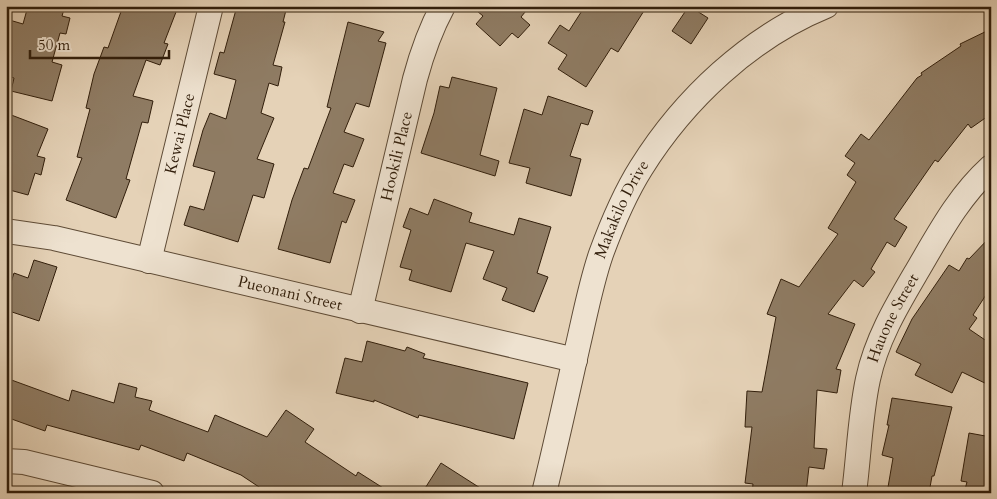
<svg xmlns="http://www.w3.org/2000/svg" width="997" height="499" font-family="Cardo,serif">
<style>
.building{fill:#8f7c64;stroke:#311e0b}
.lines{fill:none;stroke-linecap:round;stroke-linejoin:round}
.minor-casing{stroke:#5e4b36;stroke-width:26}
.minor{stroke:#eee2d0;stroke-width:24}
.labels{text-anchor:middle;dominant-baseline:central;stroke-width:4.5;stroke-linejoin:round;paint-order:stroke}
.street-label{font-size:16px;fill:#311e0b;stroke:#eee2d0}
</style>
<rect width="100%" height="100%" fill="#e5d2b7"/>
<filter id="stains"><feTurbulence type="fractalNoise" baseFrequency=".004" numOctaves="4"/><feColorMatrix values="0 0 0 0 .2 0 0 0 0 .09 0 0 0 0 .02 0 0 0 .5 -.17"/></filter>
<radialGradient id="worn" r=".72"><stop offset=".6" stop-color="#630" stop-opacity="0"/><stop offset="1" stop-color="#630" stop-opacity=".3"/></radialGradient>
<path class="building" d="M28 6H65L62 16 70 18 66 34 60 33 52 62 62 65 52 101 11 91 14 78 6 76V19L23 24Z
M123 6H162L176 12 164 43 168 44 160 65 146 60 133 96 153 101 148 123 142 122 126 179 130 180 116 218 66 200 82 158 77 157 90 109 86 108 94 74 104 47 108 48Z
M237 6H287L283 22H285L273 65 282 67 278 86 269 83 261 113 274 118 257 159 274 164 264 198 253 195 238 242 184 225 190 206 204 210 215 172 193 166 203 130 210 113 226 119 236 80 214 74 220 52 224 53Z
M471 6H530L521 17 530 25 518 38 512 33 500 46 476 24 483 16Z
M585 6H647L618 52 611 48 586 87 558 69 567 55 548 43 560 25 569 31Z
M689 6 708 18 691 44 672 31Z
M348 22 384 32 378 41 386 43 369 107 356 103 344 132 364 139 353 167 344 164 333 193 355 200 346 223 342 221 330 263 278 249 292 200 304 168 308 169 331 108 327 107Z
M991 29V114L971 128 968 124 938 162 935 160 894 219 907 227 895 247 887 242 871 269 875 272 863 287 854 280 828 314 855 324 836 369 841 370 837 393 817 390 814 448 827 449 824 469 809 467 806 493H752L753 484 745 483 752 427H745L747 391 762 392 776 317 767 314 781 279 799 287 838 234 828 228 856 182 847 175 855 163 845 156 861 134 869 140 917 78 922 75 921 73 961 46 960 44Z
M452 77 497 88 480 155 499 161 495 176 421 153 434 113 440 86 449 88Z
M548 96 593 111 588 125 581 123 570 156 581 159 571 196 526 183 530 168 509 163 524 109 542 115Z
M6 113 48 129 37 156 45 158 41 175 35 173 28 195 6 189Z
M434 199 472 213 469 222 514 235 519 218 551 227 537 273 548 277 534 312 502 300 507 288 483 279 494 251 466 243 451 292 409 280 412 270 400 267 411 230 403 227 410 208 428 215Z
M991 236V287L973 315 977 318 969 329 991 344V386L962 372 952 393 915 375 921 364 896 352 912 319 949 265 959 271 967 258 969 259Z
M34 260 57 267 39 321 6 310V298L14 273 28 278Z
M367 341 405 351 407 347 425 354 423 358 528 383 514 439 419 415 418 418 374 400V402L336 393 345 358 362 362Z
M6 378 69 401 72 390 114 403 119 383 137 388 135 397 152 401 149 410 208 432 215 415 267 437 286 410 314 429 305 442 356 476 358 472 391 493H268L241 475 187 453 184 461 141 445 139 450 47 425 45 431 6 417Z
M892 398 952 407 934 476H932L929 493H887L893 458 882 455 889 425H887Z
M969 433 991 437V493H964L967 482 961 481Z
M441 463 488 493H422Z"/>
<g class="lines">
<defs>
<g id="minor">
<path id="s1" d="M6 231 54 238 575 360"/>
<path id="s2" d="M149 261 211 6"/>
<path id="s3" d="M360 311 415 79C422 53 430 30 443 6"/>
<path d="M6 461 24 462 152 493"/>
<path id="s4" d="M544 493C556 444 567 394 578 345 585 315 591 283 601 254 612 224 624 195 641 168 684 99 750 37 826 6"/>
<path id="s5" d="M854 493C859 455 860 416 868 379 877 337 899 302 920 266 941 230 960 195 991 167"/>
</g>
</defs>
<use href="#minor" class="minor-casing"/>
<use href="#minor" class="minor"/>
</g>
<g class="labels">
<g class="street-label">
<text stroke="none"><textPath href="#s2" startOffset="131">Kewai Place</textPath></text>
<text stroke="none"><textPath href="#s3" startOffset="159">Hookili Place</textPath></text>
<text stroke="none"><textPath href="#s4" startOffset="295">Makakilo Drive</textPath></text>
<text stroke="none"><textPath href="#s1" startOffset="291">Pueonani Street</textPath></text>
<text stroke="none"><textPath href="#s5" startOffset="181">Hauone Street</textPath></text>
</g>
</g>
<rect width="997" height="499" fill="none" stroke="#e5d2b7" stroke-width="25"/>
<rect x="8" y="8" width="982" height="484" fill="none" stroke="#311e0b" stroke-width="2.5"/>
<rect x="12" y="12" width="972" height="474" fill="none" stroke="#311e0b"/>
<path d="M30 50v8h139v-8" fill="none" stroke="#311e0b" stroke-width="2.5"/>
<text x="38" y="50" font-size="15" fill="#311e0b" stroke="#eee2d0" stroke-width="4" paint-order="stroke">50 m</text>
<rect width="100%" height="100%" filter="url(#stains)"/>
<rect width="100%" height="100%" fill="url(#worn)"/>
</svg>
